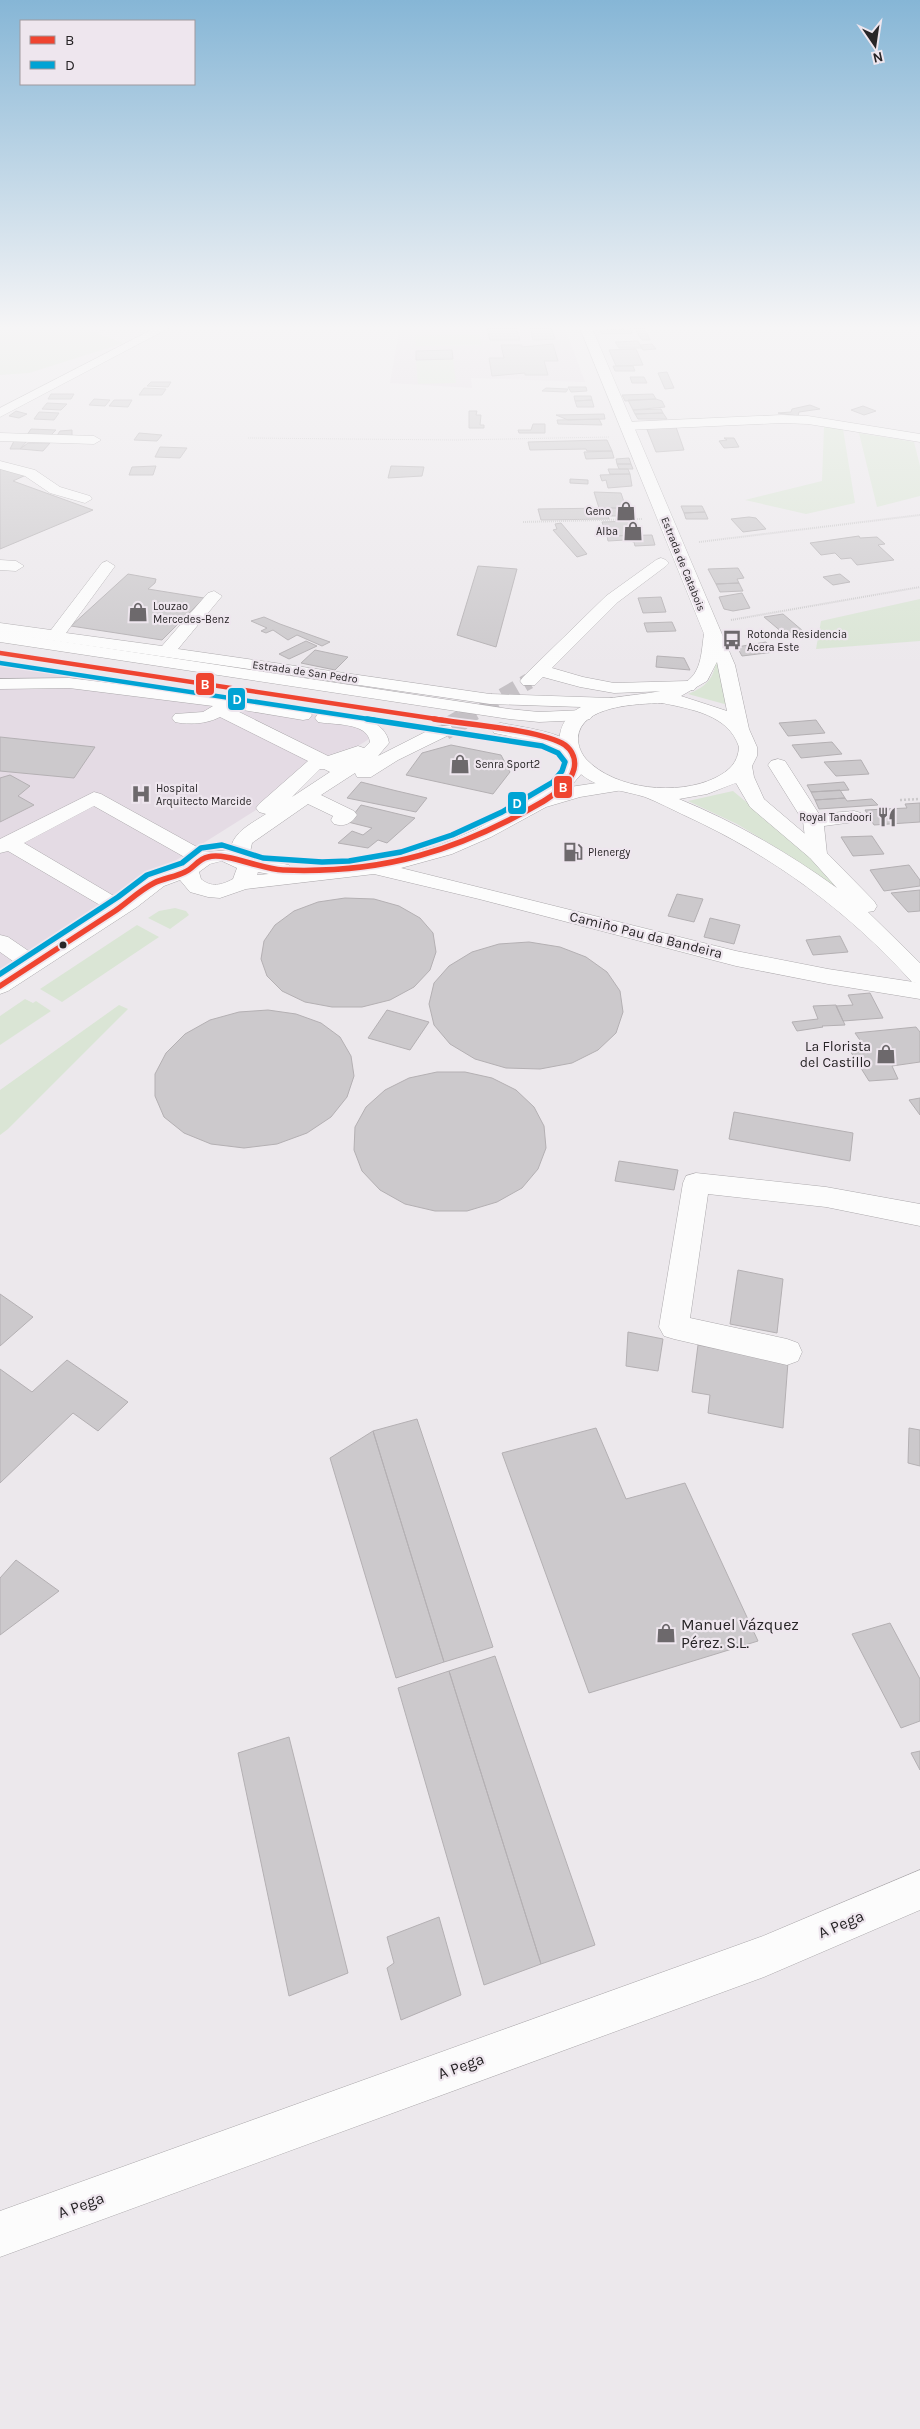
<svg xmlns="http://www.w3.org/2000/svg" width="920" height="2429" font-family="Karla,sans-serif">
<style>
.built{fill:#e4dbe4}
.green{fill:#dae5d5}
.building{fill:#ccc9cc;stroke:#b4b0b3}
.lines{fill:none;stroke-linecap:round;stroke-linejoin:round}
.minor-tunnel-far1{stroke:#c5c1c5;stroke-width:16;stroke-dasharray:16 8;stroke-linecap:butt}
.minor-tunnel{stroke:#c5c1c5;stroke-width:21;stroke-dasharray:21 11;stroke-linecap:butt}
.minor-casing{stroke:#aca9ac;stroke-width:1}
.major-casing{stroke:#aca9ac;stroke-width:1}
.highway-casing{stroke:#aca9ac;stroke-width:1}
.path-far2{stroke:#cbc9cb;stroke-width:1;stroke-dasharray:1 1;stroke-linecap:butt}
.path-far1{stroke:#cbc9cb;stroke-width:2;stroke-dasharray:1 1;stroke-linecap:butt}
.path{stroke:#cbc9cb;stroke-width:2.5;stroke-dasharray:2 2;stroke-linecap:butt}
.minor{fill:#fcfcfc;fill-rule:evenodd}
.major{fill:#fcfcfc;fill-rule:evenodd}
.highway{fill:#fcfcfc;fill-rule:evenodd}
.bus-1-far1-casing{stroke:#eee6ee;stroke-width:7}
.bus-1-casing{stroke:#eee6ee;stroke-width:9}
.bus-2-far1-casing{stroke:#eee6ee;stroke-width:7}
.bus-2-casing{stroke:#eee6ee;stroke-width:9}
.bus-1-far1{stroke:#ef4430;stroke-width:4.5}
.bus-1{stroke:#ef4430;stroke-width:5.5}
.bus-2-far1{stroke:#00a3d4;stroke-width:4.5}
.bus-2{stroke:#00a3d4;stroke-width:5.5}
.bus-dot{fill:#282527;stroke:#eee6ee;stroke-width:2}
.labels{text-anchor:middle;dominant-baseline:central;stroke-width:4.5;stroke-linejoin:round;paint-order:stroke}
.far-poi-label{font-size:11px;fill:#282527;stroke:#eee6ee;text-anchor:start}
.far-street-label{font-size:11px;fill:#282527;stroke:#eee6ee}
.street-label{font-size:14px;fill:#282527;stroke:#eee6ee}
.poi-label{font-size:14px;fill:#282527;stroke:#eee6ee;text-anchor:end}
.near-poi-label{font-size:16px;fill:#282527;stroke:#eee6ee;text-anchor:start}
.near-street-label{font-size:16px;fill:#282527;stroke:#eee6ee}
.line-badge{stroke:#eee6ee;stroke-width:2}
.badge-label{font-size:14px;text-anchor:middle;font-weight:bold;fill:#fff}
</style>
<rect width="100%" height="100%" fill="#ece8ec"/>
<path class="built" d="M397 328H565L585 382 471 378 472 388 390 383 398 337Z
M0 663 362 721 385 729 0 971Z"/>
<path class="green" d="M0 328H83L124 343 29 373 0 375Z
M479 335 482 345 416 346 415 336Z
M453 359 456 383 418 384 416 360Z
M824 427 843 429 855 503 806 514 745 500 822 481Z
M859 433 914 442 920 466V496L877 507Z
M920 599V641L816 649 821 621Z
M716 657 728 705 688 694C708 686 715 677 716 657Z
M733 791 803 849 864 912 790 856 737 824 688 801Z
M175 908 186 911 189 915 170 929 148 918 159 911Z
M137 925 159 937 62 1002 40 989Z
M25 999 33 1003 36 1001 51 1011 0 1045V1016Z
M119 1005 128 1009 8 1129 0 1135V1090Z"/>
<path class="building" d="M487 328H516L520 340H490Z
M530 328H551L555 339 533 340Z
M634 328H644L650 340H642Z
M631 329 632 333 602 334 600 330Z
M638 341 642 348H619L615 342Z
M553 344 558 361H544L548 375H525V373L492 376 489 358H504L501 345H522V347Z
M652 344 656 349 643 350 640 345Z
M636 349 643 365 616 366 609 350Z
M452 350 453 359 416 360V351Z
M613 366H633L635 371H615Z
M667 372 674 388 665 389 658 373Z
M630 377H644L647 383H632Z
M151 382H171L168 387 147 386Z
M568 387H586L587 391 571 392Z
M144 388 166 389 162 395H139Z
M546 388 568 389 566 392 542 391Z
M51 394H74L71 399H48Z
M653 394 656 399 625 401 622 395Z
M574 396H591L592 400 575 401Z
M94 399 110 400 105 406 89 405Z
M656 399 662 401 665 407 633 410 628 400Z
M114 400H132L128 407 109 406Z
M592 400 594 407H577L575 401Z
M47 403 67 404 61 410 42 409Z
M810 405 820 409 799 412 798 416 778 413 791 412 792 409Z
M863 406 876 411 864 415 851 410Z
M661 409 663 413 635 414 633 410Z
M16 411 27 414 19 418 9 416Z
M469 411H477L476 415H481L480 425H484V428H469Z
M39 412 59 413 54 420 34 419Z
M663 413 667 419H638L635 414Z
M604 414 605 419 568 420 556 415Z
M599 419 602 425 558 424 557 420Z
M533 424H545V433H519L518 430H531Z
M646 427H676L684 450 656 452Z
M31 429 56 430 50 436 27 435Z
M72 430V436L56 437 60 431Z
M139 433 162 435 157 441 134 440Z
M724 438H734L739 447 724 448 719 441 727 440Z
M607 440 612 451H587L586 449 530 450 528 442Z
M14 441H27L20 449H10Z
M28 443H50L43 451 20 449Z
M160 447 187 448 180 458 155 457Z
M612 451 614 458 586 459 584 452Z
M629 458 631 464H617L616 459Z
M617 464H631L633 469H619Z
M156 466 153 475H129L132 467Z
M391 466 424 467 422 476 388 478Z
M0 468 26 475 13 481 93 510 0 549Z
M608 469H628L630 474H610Z
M630 474 632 486 608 488 606 480 602 481 600 475Z
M570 479 588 480V484L570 483Z
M594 492 621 493 626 508H599Z
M681 506H702L705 512 684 513Z
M609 508H630L632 516H612Z
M609 508 612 516H608L609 519 541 520 538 509Z
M705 512 708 519H686L684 513Z
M749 517 756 518 766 529 743 532 731 519Z
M635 521 640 535 607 536 602 522Z
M561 523 587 554 577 557 553 530 557 529 555 524Z
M652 535 655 545 635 546 634 542 625 540 608 541 607 536Z
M859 536 860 538 877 537 885 544 878 545 894 560 857 565 851 558 841 559 835 553 821 555 810 543Z
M478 566 517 569 496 647 457 635Z
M738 568 744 578 737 579 739 583 716 584 708 569Z
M128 574 156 579 155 583 148 589 204 598 162 640 71 626Z
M840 574 850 582 833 585 823 577Z
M739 583 743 591 720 592 716 584Z
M742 593 750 608 733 611 724 609 719 597Z
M661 597 666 612 643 613 638 598Z
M783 614 803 631 783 633 764 617Z
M264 617 280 624 330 642 322 646 297 635 288 640 273 630 266 633 261 631 267 628 251 621Z
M672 622 676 631 647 632 644 623Z
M306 641 317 646 289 659 279 654Z
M766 642 774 652 742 656 737 647Z
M315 650 348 657 335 670 301 663Z
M657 656 684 658 690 670 656 667Z
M816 720 825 733 788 736 779 723Z
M0 737 95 747 74 778 0 771Z
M832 742 842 754 801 758 792 745Z
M451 745 501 755 510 772 493 794 406 775 422 753Z
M861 760 869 774 836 776 824 762Z
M10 775 30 786 18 796 34 805 0 822V778Z
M361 782 397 791 427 798 416 812 347 798Z
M844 782 849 790 811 792 807 785Z
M840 790 845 798 815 800 811 792Z
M845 798 847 801 872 799 878 805 819 809 815 800Z
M920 803V822L874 825 865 810 907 808 905 804Z
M361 805 415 818 387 843 378 840 368 848 338 843 352 831 363 835 372 828 348 822Z
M872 836 884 854 853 856 841 837Z
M909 865 920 880V886L884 891 870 870Z
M920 890V911L908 912 891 893Z
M677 894 703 899 694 922 668 916Z
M345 898 374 899 399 906 420 918 433 933 436 952 430 970 414 987 390 1000 362 1007H332L305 1002 282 991 267 976 261 959 264 941 275 925 294 911 318 902Z
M710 918 740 925 734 944 704 937Z
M840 936 848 952 813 955 806 940Z
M529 942 560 947 586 957 607 972 620 991 623 1012 616 1033 598 1050 572 1063 540 1069 506 1068 475 1059 450 1044 434 1025 429 1004 434 983 449 966 472 952 499 944Z
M870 993 883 1018 843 1021 836 1006 853 1005 848 995Z
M836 1005 845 1025 822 1026 823 1027 797 1031 792 1022 818 1019 813 1006Z
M268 1010 296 1014 321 1023 340 1037 351 1056 354 1076 347 1097 331 1117 307 1133 277 1144 244 1148 211 1144 184 1133 164 1117 155 1096V1074L166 1053 185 1034 210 1020 239 1012Z
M387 1010 429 1022 410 1050 368 1038Z
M916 1027 920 1032V1062L892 1066 898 1079 869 1081 847 1046 862 1043 855 1033Z
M437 1072H465L492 1078 516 1090 534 1107 544 1126 546 1148 538 1169 522 1188 497 1202 467 1211H435L405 1204 380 1190 362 1171 354 1150 355 1127 366 1107 385 1090 409 1078Z
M920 1098V1115L909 1100Z
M734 1112 853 1133 850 1161 729 1139Z
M619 1161 678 1170 674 1190 615 1181Z
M738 1270 783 1279 777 1333 730 1324Z
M0 1294 33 1317 0 1346Z
M628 1332 663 1339 658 1371 626 1366Z
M698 1345 788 1362 783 1428 708 1413 710 1395 692 1392Z
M67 1360 128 1402 98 1431 73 1413 0 1483V1369L32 1392Z
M417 1419 493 1647 444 1662 373 1431Z
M596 1428 626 1499 685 1483 758 1641 589 1693 502 1453Z
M909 1428 920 1430V1466L908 1463Z
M373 1431 444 1662 396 1678 330 1458Z
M16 1560 59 1591 0 1635V1578Z
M890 1623 920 1679V1721L901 1728 852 1634Z
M495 1656 595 1945 541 1964 449 1671Z
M449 1671 541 1964 484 1985 398 1688Z
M289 1737 348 1973 289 1996 238 1753Z
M920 1751V1770L911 1753Z
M439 1917 461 1995 401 2020 387 1968 394 1963 387 1937Z"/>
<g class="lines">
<path class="minor-tunnel-far1" d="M461 720 529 681"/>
<path class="minor-tunnel" d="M444 730 463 719"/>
<defs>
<path id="minor" d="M155 328H169L0 417V408Z
M782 415 808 416 920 434V442L808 424 782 423 627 430 621 426 627 422Z
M0 433 94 436 101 440 94 444 0 441Z
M0 461 35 470 60 487 90 496 92 499 85 503 50 493 25 476 0 469Z
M661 558 666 560 669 563 666 566 618 602 552 668 583 677 614 683 688 681 694 682 697 686 694 690 614 693 580 687 543 677 535 685H523L520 681 523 677 606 596 656 560Z
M0 560 16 561 24 566 16 571 0 570Z
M107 561 115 566 66 633 162 646 208 593 214 591 222 596 178 649 490 694 611 698 617 699 620 703 617 707 611 708 490 704 0 633V623L51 630 102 563Z
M69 678 271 703 309 711 312 715 309 719 303 720 231 708 328 756 358 746 364 748 370 742C368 722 332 725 318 722L315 718 318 714C339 709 386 717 389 743L378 756 437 726H451L453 730 451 734 398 760 371 777H357L355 773 321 795 354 811 357 815C351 824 344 827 334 824L331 820 333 816 308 804 252 843 249 857 289 865 293 869 291 871 374 862 438 846 477 829 545 791 564 771 568 756H582L585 760 583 772 570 787 616 780 623 782 626 786 623 790 580 797 546 807 491 837 452 854 401 868 736 951 828 969 920 983V999L828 984 736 966 479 899 374 874 246 889 220 898 208 897 190 892 180 880 164 886 137 907 8 991 0 994V975L17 964 0 952V935L8 937 33 954 105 908 8 851 0 853V839L94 792 101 794 206 852 230 850C234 831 251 824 266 814L259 812 256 808 259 804 308 761 220 717C207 724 189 725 175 722L172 718 175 714 203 712 213 706 69 688 0 689V679ZM320 769H324L330 772 292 797ZM94 806 188 859 181 867 148 876 119 899 24 843ZM222 861 237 868 233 879C222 885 211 888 201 879L199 872 210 864ZM258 872 269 874 257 875Z
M778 759 785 761 819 814 854 811 861 813 864 817 861 821 824 826 827 854 824 858 817 860 810 858 807 854 803 821 768 765 771 761Z
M696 1173 826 1187 920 1204V1226L826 1207 708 1194 690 1318 787 1339 798 1343 802 1352 798 1361 787 1365 674 1339 664 1336 659 1327 683 1183 686 1176Z
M920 1870V1910L764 1977 0 2257V2211L763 1936Z"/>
<path id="major" d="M580 328H592L735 665 749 729 757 747V756L752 766 754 777 764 799 824 850 874 901 877 906 874 911 868 912 920 963V984L912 982C848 911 773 856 686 816 673 810 658 802 645 797 623 790 601 790 582 775 570 766 556 750 560 734 571 678 676 710 696 671 702 660 702 646 704 634ZM717 662 727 711 681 696 707 681ZM662 703C691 709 729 715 739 747 738 763 729 771 715 778 678 796 615 790 586 759 581 753 578 746 578 738 580 705 638 704 662 703ZM736 783 750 807 810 858 837 888C787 852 735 822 679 799L707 794Z"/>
<path id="highway" d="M0 632 509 709 539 712 584 710 590 711 593 715 590 719 584 720 539 722 509 719 0 642Z
M501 723C520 727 566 732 577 748L575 752 568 754 537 742 494 733 492 729 494 725Z"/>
</defs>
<use href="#minor" class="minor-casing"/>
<use href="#major" class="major-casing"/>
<use href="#highway" class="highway-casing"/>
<path class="path-far2" d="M97 328 111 334
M248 438 456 440 609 437"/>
<path class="path-far1" d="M523 522 642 519
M699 542 920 515
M731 620 920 587"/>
<path class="path" d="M900 800 920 799"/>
<use href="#minor" class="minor"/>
<use href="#major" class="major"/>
<use href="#highway" class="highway"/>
<defs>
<path id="bus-1-far1" d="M0 653 443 720"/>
<path id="bus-1" d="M0 986C38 961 77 936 115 911 128 902 140 890 154 883 164 878 175 877 185 872 194 868 198 859 208 857 226 852 260 869 283 870 383 874 458 851 544 801 556 793 570 784 574 769 576 760 573 751 565 745 543 730 464 724 434 719"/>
<path id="bus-2-far1" d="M0 663 375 720"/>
<path id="bus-2" d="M0 974 118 897 147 875 182 863 201 848 222 845 263 858 322 862 349 861 401 852 452 835 502 812 553 782 562 771 565 762 558 753 542 746 367 719"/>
</defs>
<use href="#bus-1-far1" class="bus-1-far1-casing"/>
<use href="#bus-1" class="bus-1-casing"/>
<use href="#bus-2-far1" class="bus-2-far1-casing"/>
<use href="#bus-2" class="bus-2-casing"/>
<use href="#bus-1-far1" class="bus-1-far1"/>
<use href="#bus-1" class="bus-1"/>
<use href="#bus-2-far1" class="bus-2-far1"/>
<use href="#bus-2" class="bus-2"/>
</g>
<linearGradient id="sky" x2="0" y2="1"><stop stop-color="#86b6d6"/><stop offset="0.49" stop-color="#f6f5f6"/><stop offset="1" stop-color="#f6f5f6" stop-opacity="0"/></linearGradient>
<rect width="920" height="668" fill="url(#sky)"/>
<defs>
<symbol id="shop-bare" viewBox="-9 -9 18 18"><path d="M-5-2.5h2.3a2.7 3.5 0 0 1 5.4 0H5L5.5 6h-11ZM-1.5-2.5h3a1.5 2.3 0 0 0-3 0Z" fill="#6d696c" stroke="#eee6ee" stroke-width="2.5" paint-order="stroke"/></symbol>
<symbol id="bus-bare" viewBox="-9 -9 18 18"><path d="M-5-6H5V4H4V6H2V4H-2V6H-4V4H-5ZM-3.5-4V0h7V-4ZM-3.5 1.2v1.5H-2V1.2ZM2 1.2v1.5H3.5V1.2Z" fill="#6d696c" stroke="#eee6ee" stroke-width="2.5" paint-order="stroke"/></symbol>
<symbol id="hospital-bare" viewBox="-9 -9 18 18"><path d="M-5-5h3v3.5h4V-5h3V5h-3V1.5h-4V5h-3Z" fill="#6d696c" stroke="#eee6ee" stroke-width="2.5" paint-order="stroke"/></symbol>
<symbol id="restaurant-bare" viewBox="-9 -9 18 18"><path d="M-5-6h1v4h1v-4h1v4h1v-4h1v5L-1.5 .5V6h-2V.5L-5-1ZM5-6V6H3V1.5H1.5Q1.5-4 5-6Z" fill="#6d696c" stroke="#eee6ee" stroke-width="2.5" paint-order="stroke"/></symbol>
<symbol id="fuel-bare" viewBox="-9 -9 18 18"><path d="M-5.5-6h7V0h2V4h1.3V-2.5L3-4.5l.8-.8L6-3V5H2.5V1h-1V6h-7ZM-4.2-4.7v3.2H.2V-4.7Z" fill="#6d696c" stroke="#eee6ee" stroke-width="2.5" paint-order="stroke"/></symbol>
</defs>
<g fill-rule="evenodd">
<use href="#shop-bare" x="612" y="497" width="28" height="28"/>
<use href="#shop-bare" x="619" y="517" width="28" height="28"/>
<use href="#shop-bare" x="124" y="598" width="28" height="28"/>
<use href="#bus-bare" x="718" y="626" width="28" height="28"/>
<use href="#shop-bare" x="446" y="750" width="28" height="28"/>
<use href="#hospital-bare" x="127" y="780" width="28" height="28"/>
<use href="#restaurant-bare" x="873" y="803" width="28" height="28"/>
<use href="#fuel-bare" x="559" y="838" width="28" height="28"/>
<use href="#shop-bare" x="872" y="1040" width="28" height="28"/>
<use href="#shop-bare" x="652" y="1619" width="28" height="28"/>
</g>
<circle class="bus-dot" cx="63" cy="945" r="4.5"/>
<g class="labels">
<g class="far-poi-label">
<text x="611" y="511" text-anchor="end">Geno</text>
<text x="618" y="531" text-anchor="end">Alba</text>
<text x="153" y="606">Louzao<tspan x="153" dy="13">Mercedes-Benz</tspan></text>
<text x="747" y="634">Rotonda Residencia<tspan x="747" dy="13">Acera Este</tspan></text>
<text x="475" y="764">Senra Sport2</text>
<text x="156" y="788">Hospital<tspan x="156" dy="13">Arquitecto Marcide</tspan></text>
<text x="872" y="817" text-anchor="end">Royal Tandoori</text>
<text x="588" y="852">Plenergy</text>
</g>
<g class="far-street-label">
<text transform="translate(683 564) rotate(68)">Estrada de Catabois</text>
<text transform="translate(305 672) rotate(8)">Estrada de San Pedro</text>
</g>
<g class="street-label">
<text transform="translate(646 935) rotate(14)">Camiño Pau da Bandeira</text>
</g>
<g class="poi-label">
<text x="871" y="1046">La Florista<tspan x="871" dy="16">del Castillo</tspan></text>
</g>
<g class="near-poi-label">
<text x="681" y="1624">Manuel Vázquez<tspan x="681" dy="18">Pérez. S.L.</tspan></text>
</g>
<g class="near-street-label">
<text transform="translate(841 1924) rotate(-23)">A Pega</text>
<text transform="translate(461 2066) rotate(-20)">A Pega</text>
<text transform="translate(81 2205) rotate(-20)">A Pega</text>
</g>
</g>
<g class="line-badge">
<rect x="195" y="672" width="20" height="24" rx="5" fill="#ef4430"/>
<rect x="227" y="687" width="19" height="24" rx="5" fill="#00a3d4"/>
<rect x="553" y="775" width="20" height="24" rx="5" fill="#ef4430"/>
<rect x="507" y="791" width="20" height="24" rx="5" fill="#00a3d4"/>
</g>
<g class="badge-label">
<text x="205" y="689">B</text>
<text x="237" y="704">D</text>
<text x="563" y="792">B</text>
<text x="517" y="808">D</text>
</g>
<rect x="20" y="20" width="175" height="65" fill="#eee6ee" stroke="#9f999e"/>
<rect x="30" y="36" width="25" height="8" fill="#ef4430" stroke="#9f999e"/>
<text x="65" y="45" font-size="15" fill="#282527">B</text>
<rect x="30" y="61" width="25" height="8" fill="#00a3d4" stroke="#9f999e"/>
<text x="65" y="70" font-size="15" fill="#282527">D</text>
<g transform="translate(875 45) rotate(167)" stroke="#eee6ee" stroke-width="4" paint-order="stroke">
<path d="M0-4L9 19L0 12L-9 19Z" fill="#282527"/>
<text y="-8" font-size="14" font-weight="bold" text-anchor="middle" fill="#282527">N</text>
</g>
</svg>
